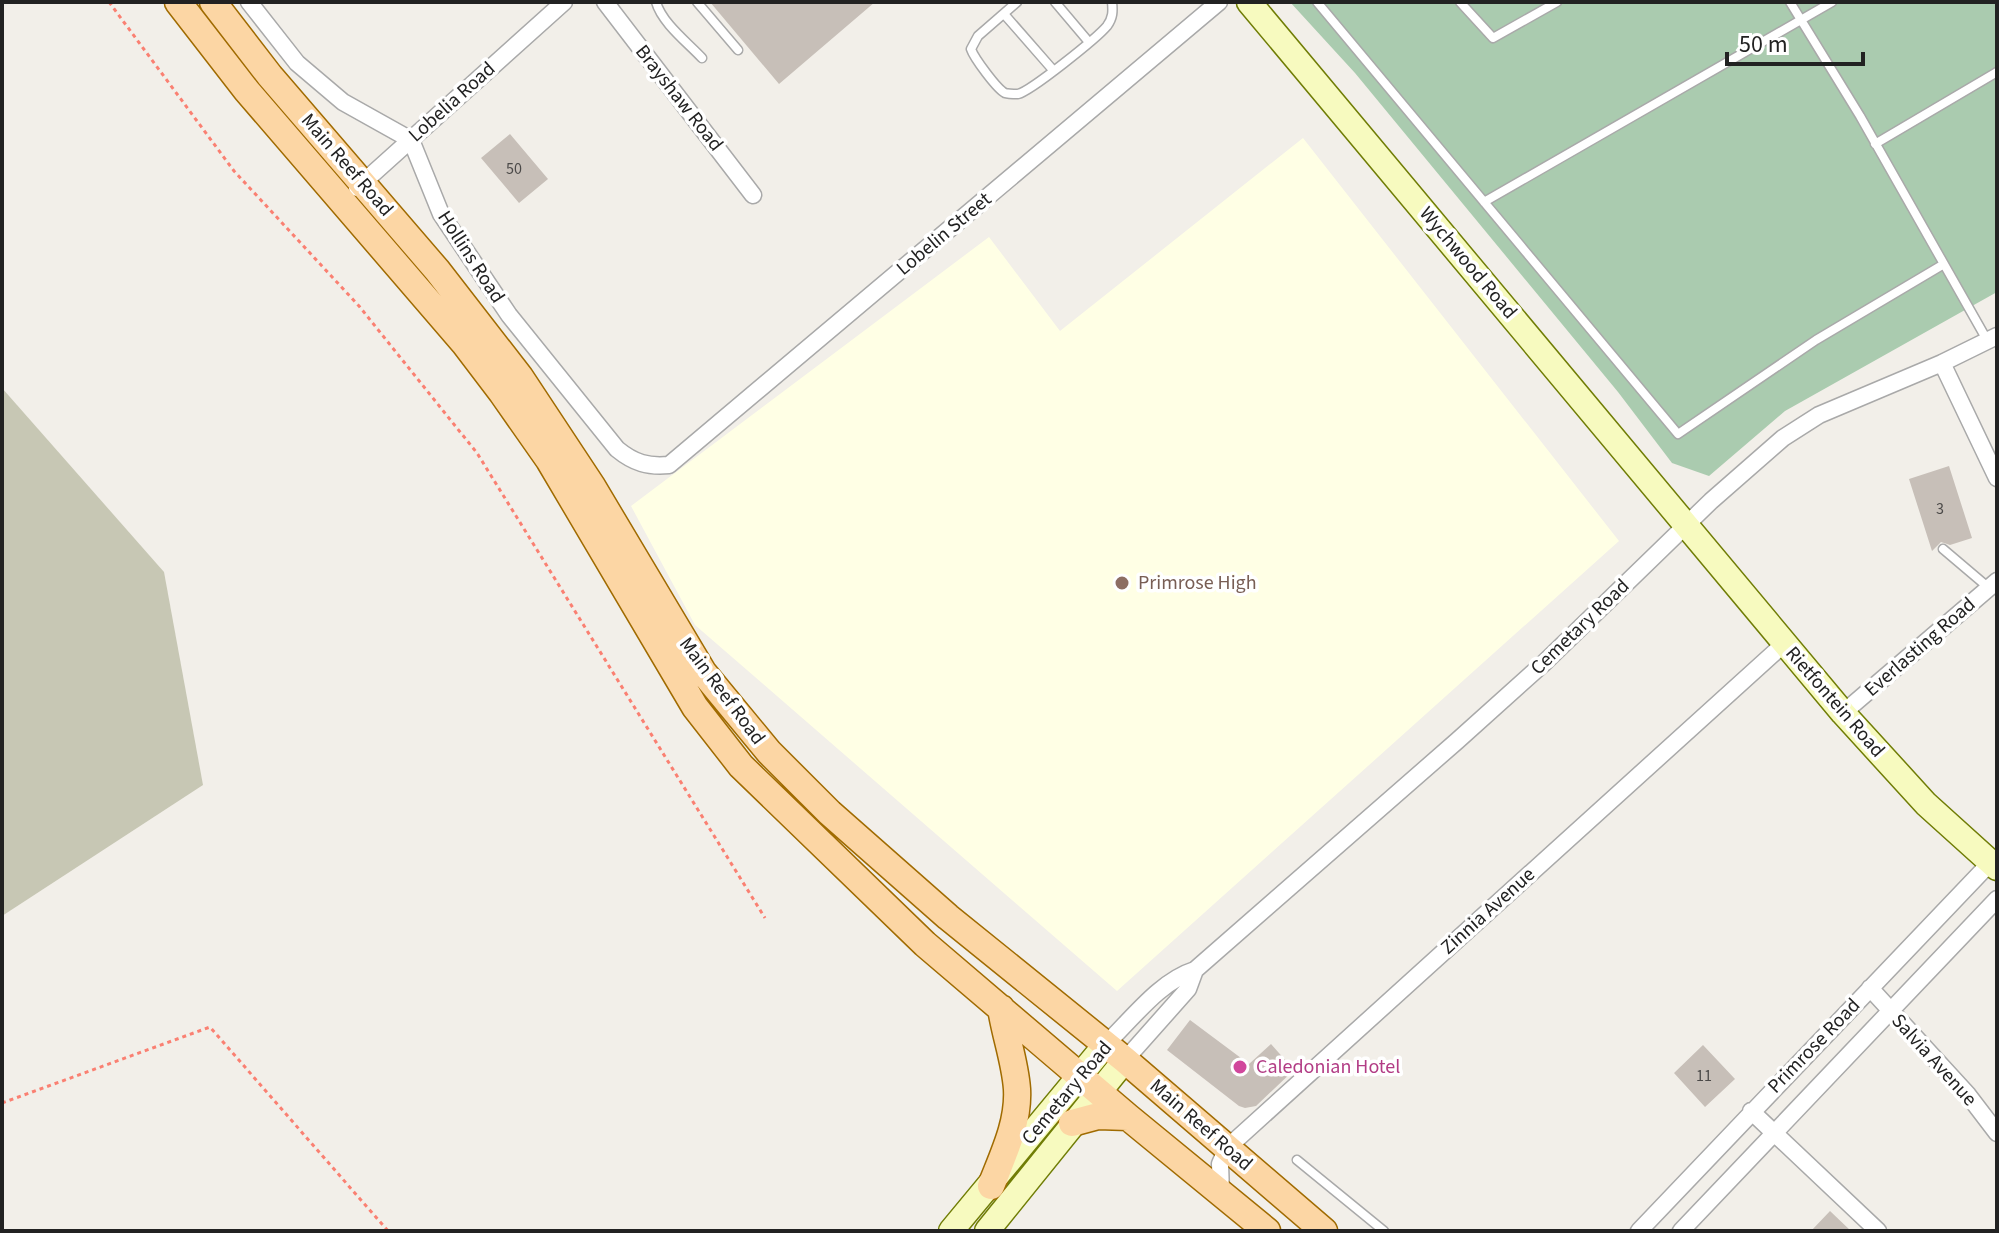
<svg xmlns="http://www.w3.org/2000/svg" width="1999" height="1233" font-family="'Source Sans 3',sans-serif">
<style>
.education{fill:#ffffe5}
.construction{fill:#c7c7b4}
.cemetery{fill:#aacbaf}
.building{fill:#c7bfb8}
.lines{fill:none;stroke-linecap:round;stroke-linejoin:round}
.lane-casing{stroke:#a9a9a9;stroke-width:11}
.street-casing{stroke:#a9a9a9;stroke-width:19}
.secondary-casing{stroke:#707d05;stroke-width:27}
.primary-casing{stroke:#a06b00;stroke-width:29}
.path{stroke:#fa8072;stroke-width:3;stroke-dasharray:4 4;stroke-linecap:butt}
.lane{stroke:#fff;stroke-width:8}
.street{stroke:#fff;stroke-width:16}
.secondary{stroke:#f7fabf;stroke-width:24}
.primary{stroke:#fcd6a4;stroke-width:26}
.education-dot{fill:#8d6e63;stroke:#fff;stroke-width:3}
.hotel-dot{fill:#d1479c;stroke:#fff;stroke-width:3}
.labels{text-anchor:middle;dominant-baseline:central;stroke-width:7;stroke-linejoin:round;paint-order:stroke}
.number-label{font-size:16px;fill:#4b4948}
.street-label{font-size:20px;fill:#222;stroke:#fff}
.education-label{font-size:20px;fill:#785e54;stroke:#fff;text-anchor:start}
.hotel-label{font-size:20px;fill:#b23c85;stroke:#fff;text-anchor:start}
</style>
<rect width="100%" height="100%" fill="#f2efe9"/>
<path class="education" d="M1303 138 1619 541 1117 991 695 625 631 506 989 237 1060 331Z"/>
<path class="construction" d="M2 388 164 572 203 785 2 916Z"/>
<path class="cemetery" d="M1290 2H1997V292L1785 411 1709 476 1672 463 1618 392 1355 73Z"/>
<path class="building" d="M710 2H875L779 84Z
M510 134 548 179 519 203 481 158Z
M1949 466 1972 538 1950 545 1941 542 1932 551 1909 479Z
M1190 1020 1249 1064 1271 1044 1294 1070 1256 1106 1245 1108 1239 1106 1167 1050Z
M1703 1045 1735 1079 1705 1107 1674 1073Z
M1830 1211 1851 1231H1811Z"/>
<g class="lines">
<defs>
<path id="lane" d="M656 2C662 23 687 42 702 58
M697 2 738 50
M1017 2 978 36 971 49C974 58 997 89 1005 93 1008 94 1015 94 1018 94 1031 91 1097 38 1107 26 1113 18 1113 11 1112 2
M1055 2 1088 41
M1317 2 1678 434 1816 340 1944 264
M1460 2 1493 38 1557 2
M1790 2 1860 116 1987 340
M1004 14 1053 70
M1875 144 1997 72
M1484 202 1832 2
M1943 549 1989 588
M1297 1160 1384 1231"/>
<path id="street" d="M249 2 297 63 343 102 411 140 441 214 509 315 617 449C634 463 648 467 669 465L1219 2
M605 2 753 195
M357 188 564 2
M1942 363 1997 478
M1843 713 1997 581
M1870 988 1968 1095 1997 1133
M1106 1044C1132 1019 1160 981 1195 970L1457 741 1545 662 1711 501 1783 438 1819 415 1942 363 1997 336
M1125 1060 1188 989 1195 970
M1751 1111 1878 1231
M1221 1193 1220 1164 1227 1148 1785 643
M1639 1231 1990 863
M1681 1231 1997 899"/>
<path id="secondary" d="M1249 2 1843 713 1926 804 1997 868
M951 1231 1106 1044
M987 1231 1125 1060"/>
<path id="primary" d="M178 2 247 91 464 343 502 393 549 460 695 707 741 766 925 944 1128 1117 1267 1231
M213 2 270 76 437 270 520 377 592 486 703 672 769 752 830 813 948 917 1125 1060 1324 1231
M1072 1123 1098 1116 1128 1117
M991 1186C1003 1155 1019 1123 1017 1089 1015 1061 1005 1035 1001 1008"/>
</defs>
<use href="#lane" class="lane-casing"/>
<use href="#street" class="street-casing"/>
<use href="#secondary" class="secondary-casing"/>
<use href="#primary" class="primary-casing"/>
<path class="path" d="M109 2 234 171 359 306 477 453 765 918
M2 1103 210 1027 388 1231"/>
<use href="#lane" class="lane"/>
<use href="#street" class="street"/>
<use href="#secondary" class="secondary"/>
<use href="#primary" class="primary"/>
</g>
<circle class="education-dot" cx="1122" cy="583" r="8"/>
<circle class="hotel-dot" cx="1240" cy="1067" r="8"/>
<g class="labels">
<g class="number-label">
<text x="514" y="169">50</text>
<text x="1940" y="509">3</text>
<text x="1704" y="1076">11</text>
</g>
<g class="street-label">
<text transform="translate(679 98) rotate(52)">Brayshaw Road</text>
<text transform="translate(452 102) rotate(-42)">Lobelia Road</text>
<text transform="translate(347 165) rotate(49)">Main Reef Road</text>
<text transform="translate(944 234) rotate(-40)">Lobelin Street</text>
<text transform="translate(471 257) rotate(57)">Hollins Road</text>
<text transform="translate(1468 263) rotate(50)">Wychwood Road</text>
<text transform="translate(1580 627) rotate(-44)">Cemetary Road</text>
<text transform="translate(1920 647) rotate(-41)">Everlasting Road</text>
<text transform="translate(722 691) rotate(53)">Main Reef Road</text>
<text transform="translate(1835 702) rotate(49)">Rietfontein Road</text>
<text transform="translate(1488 911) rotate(-42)">Zinnia Avenue</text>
<text transform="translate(1814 1046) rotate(-46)">Primrose Road</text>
<text transform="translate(1934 1060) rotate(48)">Salvia Avenue</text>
<text transform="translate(1067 1093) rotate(-50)">Cemetary Road</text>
<text transform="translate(1201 1125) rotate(41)">Main Reef Road</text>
</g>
<g class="education-label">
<text x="1138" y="583">Primrose High</text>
</g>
<g class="hotel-label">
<text x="1256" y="1067">Caledonian Hotel</text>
</g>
</g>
<rect width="1999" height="1233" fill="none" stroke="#222222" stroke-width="8"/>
<path d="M1727 52v12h136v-12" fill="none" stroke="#222222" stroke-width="4"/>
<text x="1739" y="52" font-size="24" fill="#222222" stroke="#ffffff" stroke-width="6" paint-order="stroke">50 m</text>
</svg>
